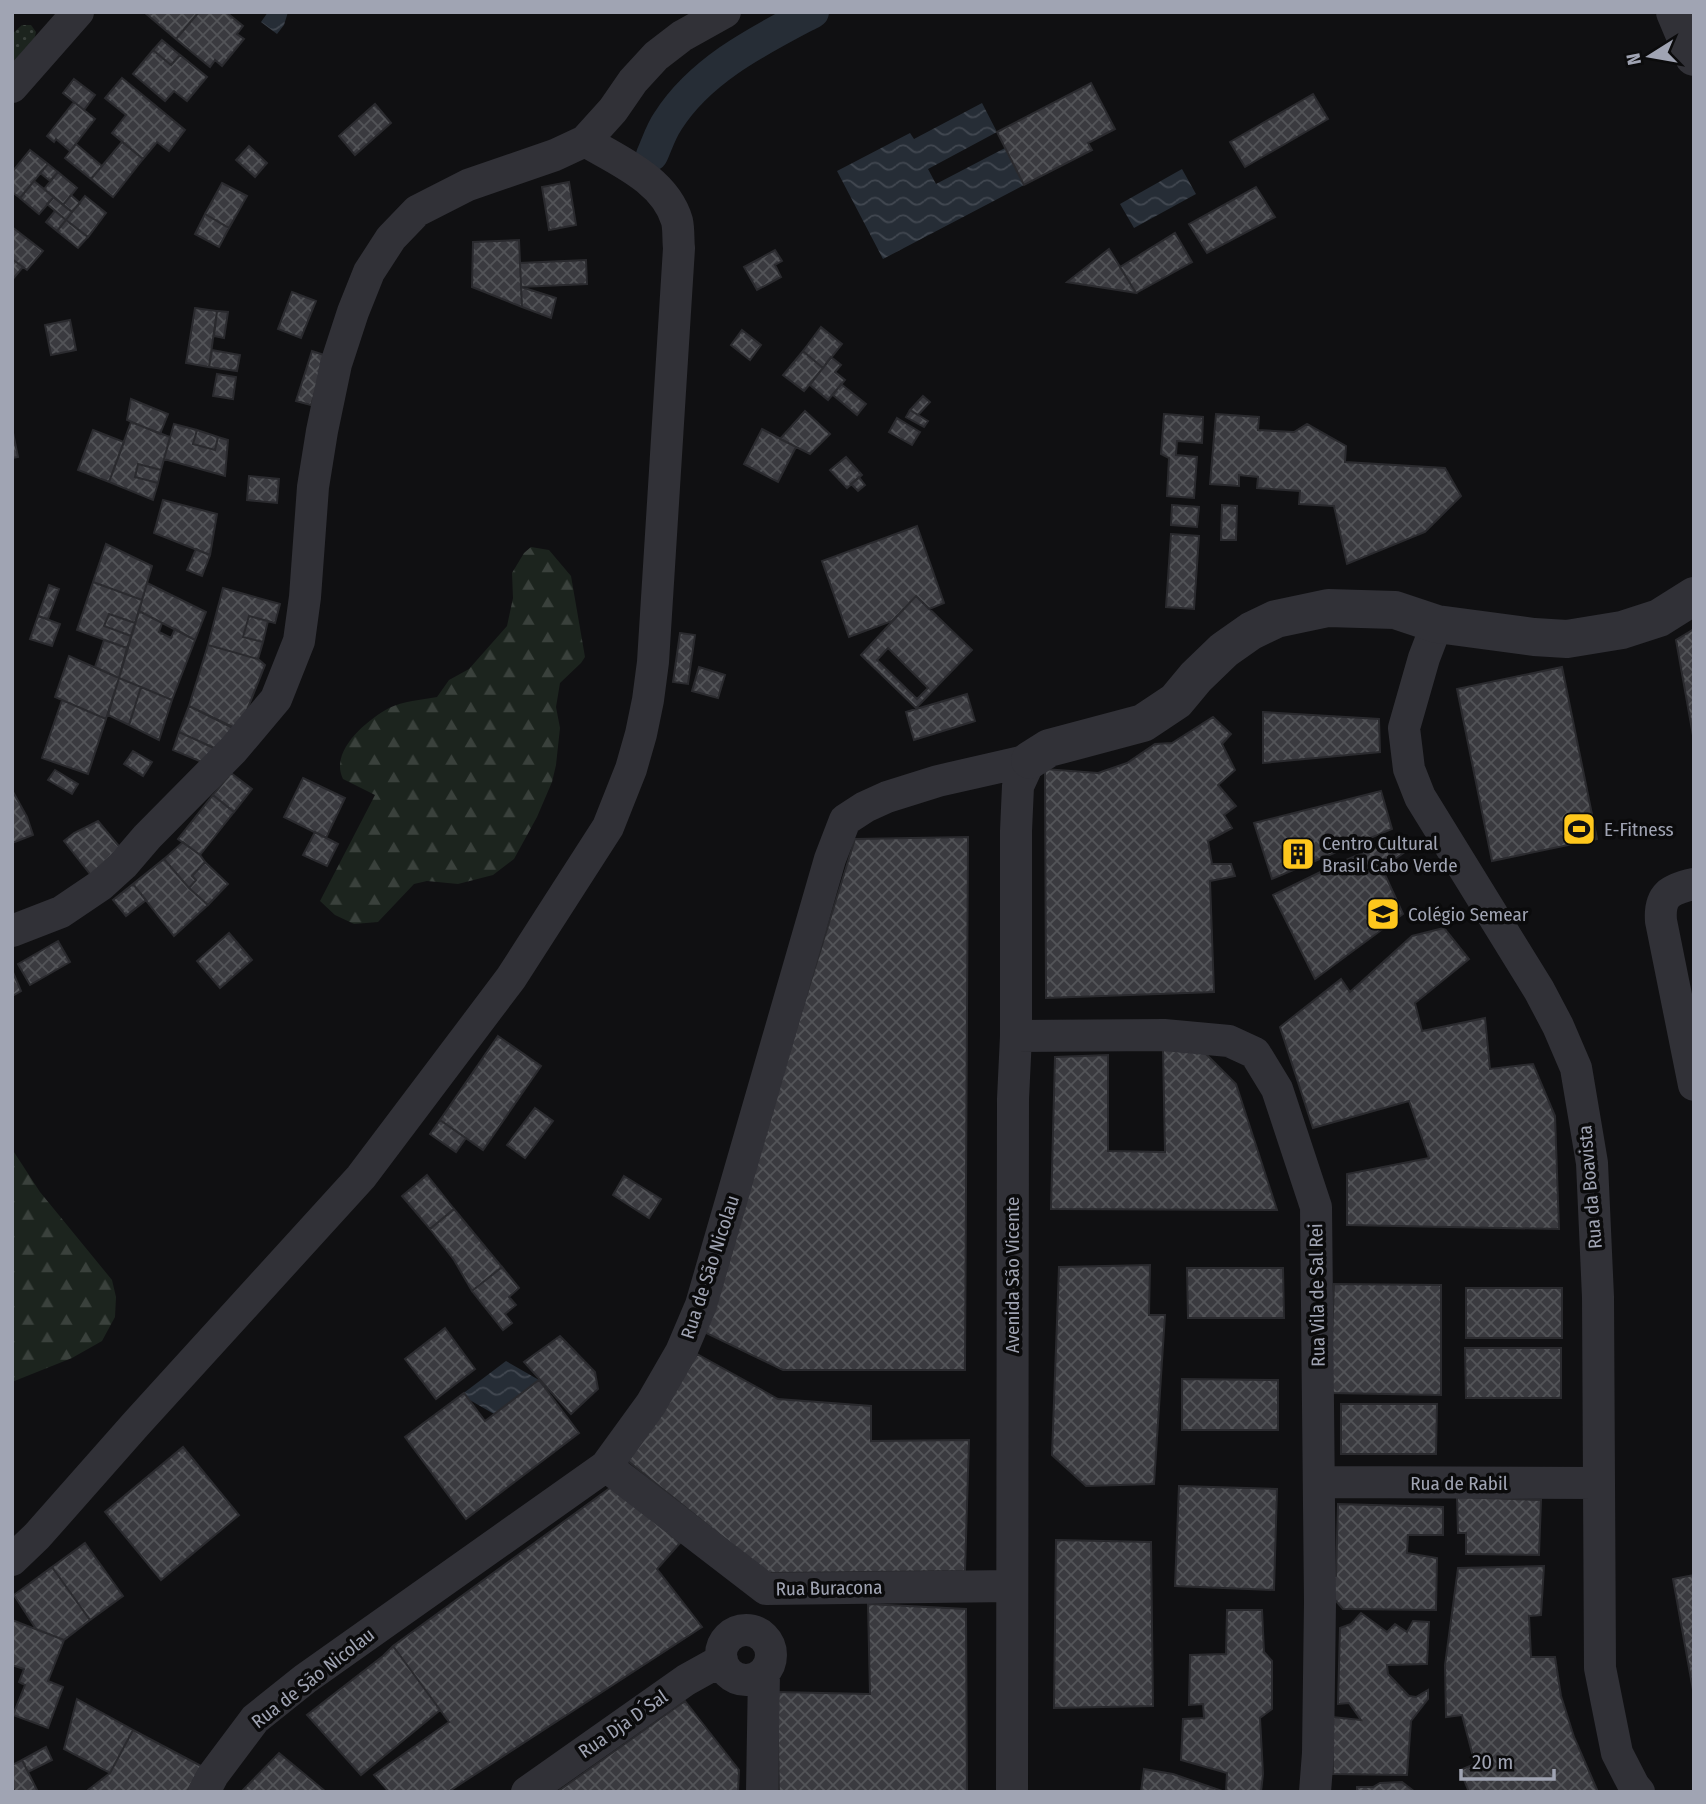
<svg xmlns="http://www.w3.org/2000/svg" width="1706" height="1804" font-family="'Fira Sans Condensed',sans-serif">
<style>
.grass{fill:url(#grass-dots)}
.forest{fill:url(#forest-firs)}
.water{fill:url(#water-waves)}
.lines{fill:none;stroke-linecap:round;stroke-linejoin:round}
.canal{stroke:#262d36;stroke-width:32}
.building{fill:url(#building-cross-hatch);stroke:#2a2a2e;stroke-width:2;fill-rule:evenodd}
.minor{stroke:#313137;stroke-width:32}
.tertiary{stroke:#313137;stroke-width:38}
.labels{text-anchor:middle;dominant-baseline:central;stroke-width:7;stroke-linejoin:round;paint-order:stroke}
.poi-label{font-size:19px;fill:#a0a4b3;stroke:#0b0b0c;text-anchor:start}
.street-label{font-size:19px;fill:#a0a4b3;stroke:#0b0b0c}
</style>
<defs>
<pattern id="grass-dots" width="8" height="8" patternUnits="userSpaceOnUse" patternTransform="scale(1.75)"><rect width="8" height="8" fill="#1c241e"/><path d="M2 2h.1M6 6h.1" fill="none" stroke="#3a413c" stroke-width="1.8" stroke-linecap="round"/></pattern>
<pattern id="forest-firs" width="22" height="20" patternUnits="userSpaceOnUse" patternTransform="scale(1.75)"><rect width="22" height="20" fill="#1c241e"/><path d="M5 1l3.5 6h-7zM16 11l3.5 6h-7z" fill="#3a413c"/></pattern>
<pattern id="water-waves" width="16" height="10" patternUnits="userSpaceOnUse" patternTransform="scale(1.75)"><rect width="16" height="10" fill="#262d36"/><path d="M0 5q4-4 8 0t8 0" fill="none" stroke="#424851"/></pattern>
<pattern id="building-cross-hatch" width="8" height="8" patternUnits="userSpaceOnUse" patternTransform="scale(1.75)"><rect width="8" height="8" fill="#3a3a3f"/><path d="M0 0l8 8M0 8l8-8" fill="none" stroke="#535458"/></pattern>
</defs>
<rect width="100%" height="100%" fill="#101012"/>
<path class="grass" d="M22 25H31L36 32 34 41 12 66V34Z"/>
<path class="forest" d="M531 547 549 550 571 576 585 657 581 663 560 683 556 707 560 728 556 765 552 782 537 817 514 859 493 875 458 884 427 881 414 884 378 922 354 924 335 915 320 901 375 795 343 779C329 751 367 720 389 708 403 701 421 700 437 697L449 680 469 669 507 626 513 598 512 573 524 553Z
M12 1149 40 1192 112 1280 116 1297 115 1317 102 1341 72 1358 12 1382Z"/>
<path class="water" d="M268 12H288L284 25 277 34 261 22Z
M982 103 997 132 928 169 936 184 1005 148 1024 185 883 259 837 171 910 133 914 139Z
M1182 169 1196 194 1134 228 1120 204Z
M506 1361 539 1380 494 1414 461 1395Z"/>
<g class="lines">
<path class="canal" d="M652 155C657 144 661 131 668 121 701 69 760 40 813 12"/>
</g>
<path class="building" d="M144 12H197L198 13 176 39Z
M199 12H226L243 26 237 34 244 39 222 66 215 60 210 67 176 39Z
M162 40 180 55 171 65 153 50Z
M153 50 171 65 180 55 207 77 187 101 174 91 165 101 133 74Z
M122 78 185 130 169 151 157 142 143 159 112 133 126 115 105 98Z
M74 79 95 95 84 110 63 93Z
M1091 83 1115 129 1088 143 1092 150 1024 185 997 132Z
M1313 94 1328 119 1245 167 1230 142Z
M74 102 95 119 70 151 56 139 54 142 47 136Z
M375 104 391 123 355 155 339 136Z
M122 142 143 159 113 197 91 179Z
M76 144 102 166 91 179 65 158Z
M249 146 267 163 255 177 236 160Z
M30 150 48 164 20 198 12 192V172Z
M48 164 58 172 50 181 40 173Z
M58 172 77 188 63 205 44 189Z
M34 181 54 197 39 214 20 198Z
M569 182 576 225 549 230 542 187Z
M222 183 247 196 229 228 205 214Z
M1256 187 1275 217 1207 253 1189 224Z
M71 195 80 203 72 212 63 205Z
M85 196 106 213 88 237 66 220Z
M54 197 72 212 66 220 47 204Z
M55 211 66 220 57 231 46 222Z
M205 214 229 228 219 247 195 234Z
M66 220 88 237 78 248 57 231Z
M12 227 43 251 27 270 12 259Z
M1175 233 1192 262 1136 293 1120 267Z
M519 240 522 307 472 287 473 242Z
M1109 249 1136 293 1067 282Z
M775 250 782 261 775 265 781 277 757 290 744 267Z
M12 259 23 267 12 280Z
M586 260 587 284 521 287 520 263Z
M521 287 556 298 551 318 522 307Z
M292 292 316 301 301 338 278 329Z
M195 308 217 311 209 367 186 363Z
M217 311 228 312 224 338 214 336Z
M70 320 76 350 51 355 45 325Z
M821 327 842 344 823 368 803 351Z
M742 330 761 345 750 360 731 345Z
M212 350 240 355 237 371 209 367Z
M312 351 327 356 311 405 296 401Z
M803 351 823 368 804 391 783 375Z
M831 357 841 365 835 372 845 380 828 400 810 385Z
M217 374 236 377 233 399 213 396Z
M841 384 866 404 857 415 833 395Z
M923 396 930 402 918 415 910 410Z
M131 399 168 414 160 434 127 420Z
M910 410 928 421 924 427 906 417Z
M805 411 830 434 810 454 780 439Z
M1164 414 1203 417 1202 443 1177 441 1176 455 1197 457 1194 498 1167 496 1169 458 1161 454Z
M1216 414 1259 417 1258 430 1294 432 1307 424 1346 446 1345 462 1445 468 1461 496 1425 532 1347 564 1334 506 1299 504 1300 491 1257 488 1258 477 1239 475V486L1210 484Z
M897 418 920 432 912 445 889 432Z
M131 422 170 437 161 470 138 464 135 477 158 483 153 500 109 482Z
M174 424 197 430 193 444 215 450 218 437 228 440 225 476 164 459Z
M12 428 18 457 12 458Z
M762 429 796 447 778 482 744 464Z
M93 430 124 442 109 482 78 470Z
M197 430 218 437 215 450 193 444Z
M846 457 862 475 847 488 830 470Z
M138 464 161 470 158 483 135 477Z
M249 476 279 479 277 503 247 500Z
M859 477 865 485 858 491 851 484Z
M163 500 217 514 210 555 154 533Z
M1172 505 1199 507 1197 527 1171 525Z
M1222 505 1237 506 1236 540H1221Z
M917 526 944 603 929 609 916 596 892 621 849 637 822 561Z
M1171 534 1199 536 1194 609 1166 607Z
M106 544 152 566 142 600 93 582Z
M196 549 210 555 202 576 187 570Z
M93 582 142 600 135 623 109 614 104 626 131 636 127 648 77 630Z
M147 583 206 612 195 640 139 611Z
M49 585 59 589 48 619 38 616Z
M223 588 280 604 275 623 249 616 243 637 263 642 258 659 208 645Z
M916 596 972 650 916 708 861 655ZM888 648 928 688 917 699 877 660Z
M139 611 162 623 159 632 171 638 175 629 195 640 172 700 119 678Z
M109 614 135 623 131 636 104 626Z
M38 616 60 624 52 646 30 639Z
M249 616 268 621 263 642 243 637Z
M1694 629V741L1676 640Z
M680 633 695 635 688 684 673 682Z
M104 640 127 648 119 678 95 667Z
M208 645 258 659 265 665 239 730 189 706Z
M69 656 119 678 106 719 55 697Z
M699 667 725 675 718 698 692 691Z
M1562 667 1597 839 1492 861 1457 689Z
M119 678 141 687 129 725 108 715Z
M141 687 172 700 159 740 129 725Z
M967 694 975 721 914 740 906 712Z
M62 700 106 719 88 774 42 758Z
M189 706 233 728 223 752 179 732Z
M1263 712 1379 719 1380 752 1263 763Z
M1213 717 1231 734 1222 744 1235 770 1218 785 1236 806 1224 815 1232 828 1208 841 1212 864H1231L1235 876 1210 881 1214 992 1046 998 1045 769 1098 773 1127 763 1155 744 1172 743Z
M179 732 216 749 209 765 173 750Z
M133 751 152 762 143 776 124 764Z
M55 770 78 784 72 794 48 780Z
M231 773 252 789 234 812 213 795Z
M303 778 345 798 326 838 284 817Z
M12 790 27 817 33 835 12 843Z
M1381 791 1392 829 1272 879 1254 823Z
M213 795 234 812 200 855 178 839Z
M98 821 123 851 94 879 64 841 74 833Z
M315 832 338 844 327 866 303 855Z
M968 837 965 1370H783L702 1331 855 839Z
M1399 837 1405 852 1382 868 1403 914 1315 979 1273 895 1337 864Z
M183 842 200 855 205 862 192 876 196 880 189 888 164 859Z
M164 859 189 888 208 905 174 936 133 884Z
M205 862 228 884 208 905 189 888 196 880 192 876Z
M133 884 146 900 126 916 113 900Z
M1444 928 1469 959 1415 1003 1422 1031 1485 1018 1490 1069 1533 1064 1555 1116 1559 1229 1347 1225V1174L1429 1158 1409 1101 1313 1128 1280 1027 1341 979 1350 992 1412 936Z
M229 933 252 960 220 988 197 961Z
M58 941 70 962 30 985 18 964Z
M12 970 21 991 12 996Z
M498 1036 541 1066 483 1150 440 1120Z
M1163 1049 1204 1052 1236 1084 1277 1210 1051 1209 1055 1057 1108 1055V1151L1165 1152Z
M535 1108 553 1121 525 1158 507 1145Z
M440 1120 466 1138 456 1152 430 1134Z
M427 1175 454 1209 430 1229 402 1196Z
M624 1176 661 1199 649 1218 613 1195Z
M454 1209 502 1267 472 1291 454 1260 430 1229Z
M1150 1265 1149 1315H1165L1154 1484 1086 1486 1052 1455 1059 1267Z
M502 1267 519 1288 509 1297 516 1305 505 1314 512 1323 503 1330 472 1291Z
M1187 1268H1283L1284 1318H1188Z
M1334 1284 1441 1285V1395L1330 1393Z
M1466 1288H1562V1338H1466Z
M445 1328 475 1369 436 1399 405 1359Z
M560 1336 595 1372 598 1389 571 1414 524 1362Z
M1465 1348H1561V1398H1466Z
M697 1354 778 1399 871 1406V1441L969 1440 965 1571 767 1573 628 1461Z
M1182 1379 1278 1380V1430H1182Z
M539 1380 579 1433 466 1519 405 1437 464 1393 485 1421Z
M1341 1404H1437L1436 1454H1341Z
M183 1447 239 1515 161 1580 105 1512Z
M614 1485 680 1543 657 1569 702 1627 448 1792H389L374 1775 449 1722 393 1646Z
M1179 1486 1277 1489 1274 1590 1175 1586Z
M1457 1497 1541 1500 1539 1555 1466 1554V1533H1458Z
M1338 1504 1443 1507V1535H1408L1407 1553 1437 1558 1436 1610 1343 1609 1336 1601 1329 1599 1330 1577 1336 1576Z
M1056 1540 1151 1542 1153 1706 1054 1708Z
M85 1543 123 1596 90 1620 52 1567Z
M1544 1566 1541 1615 1529 1616 1531 1657H1555L1561 1696 1574 1737 1598 1792H1469L1460 1770 1475 1764 1462 1715 1446 1717 1445 1665 1458 1568Z
M52 1567 90 1620 64 1640 36 1629 14 1595Z
M1694 1575V1690H1693L1673 1579Z
M868 1604 966 1609 967 1792H779L777 1692 870 1694Z
M1227 1610H1262L1264 1652 1272 1661V1709L1260 1718 1263 1774 1261 1792H1226L1227 1773 1181 1760 1183 1719 1204 1718 1203 1704 1189 1705 1190 1655 1226 1654Z
M1361 1613 1387 1632 1395 1624 1407 1632 1413 1621 1429 1622 1427 1664 1387 1665 1388 1674 1409 1696 1416 1697 1428 1690V1699L1411 1721 1407 1775 1333 1774V1717L1361 1720 1349 1703 1338 1704 1340 1628 1351 1624Z
M12 1620 64 1640 48 1681 63 1687 48 1728 13 1715 25 1685 19 1682 24 1669 12 1665Z
M393 1646 440 1710 361 1775 307 1715 383 1656Z
M77 1699 133 1730 110 1773 64 1749Z
M685 1701 739 1770 738 1792H557Z
M133 1730 201 1766 187 1792H89L88 1790 110 1773Z
M46 1747 52 1760 28 1772 22 1760Z
M279 1753 326 1792H245L243 1790Z
M22 1760 38 1792H15L12 1786V1765Z
M1144 1769 1173 1774 1225 1792H1141Z
M1402 1782 1415 1792H1357V1787H1373L1380 1783Z"/>
<g class="lines">
<path class="minor" d="M12 87 78 12
M1437 624 1424 658 1404 728 1409 769 1420 797 1539 990 1558 1026 1576 1068 1592 1163 1598 1297 1600 1668 1617 1753 1634 1786 1639 1792
M1694 884C1670 889 1659 895 1661 921L1694 1085
M12 931 61 912 101 885 123 865 147 837 233 750 276 699 299 641 305 597 313 487 322 431 336 364 353 312 369 272 391 238 417 211 468 185 555 155 585 141
M1016 1036 1164 1035 1229 1041 1255 1053 1277 1089 1316 1207 1320 1602 1318 1753 1315 1792
M606 1466 766 1589 1011 1586
M1319 1482 1599 1483
M12 1560 37 1536 136 1424 361 1177 511 978 608 827 631 769 641 734 648 700 653 662 679 248C678 240 679 230 677 221 665 180 619 161 585 141L613 110 633 81 656 56 682 36 725 12
M721 1655a25 25 0 1 1 50 0a25 25 0 1 1-50 0Z
M204 1792 213 1775 255 1719 305 1679 606 1466 651 1404 681 1352 701 1305 830 859 845 820 865 807 887 797 938 781 1030 760
M527 1792 686 1680 722 1660
M762 1792 764 1673
M1012 1792 1013 1099 1016 1036V831L1018 786 1030 760"/>
<path class="tertiary" d="M1675 12 1694 57
M1030 760 1049 748 1143 723 1176 701 1196 677 1224 650 1251 631 1276 619 1328 608 1395 610 1437 624 1534 637 1567 639 1622 630 1659 618 1694 596"/>
</g>
<defs>
<symbol id="stadium-square" viewBox="-11 -11 22 22"><rect x="-9" y="-9" width="18" height="18" rx="4" fill="#fec71c" stroke="#0b0b0c"/><path d="M0-5a6.5 5 0 1 0 0 10a6.5 5 0 1 0 0-10ZM-3.5-1.8h7v3.6h-7Z" fill="#111"/></symbol>
<symbol id="building-square" viewBox="-11 -11 22 22"><rect x="-9" y="-9" width="18" height="18" rx="4" fill="#fec71c" stroke="#0b0b0c"/><path d="M-4-6H4V6H1V3H-1V6H-4ZM-2.5-4.3h1.7v1.8h-1.7ZM.8-4.3h1.7v1.8H.8ZM-2.5-1h1.7V.8h-1.7ZM.8-1h1.7V.8H.8Z" fill="#111"/></symbol>
<symbol id="school-square" viewBox="-11 -11 22 22"><rect x="-9" y="-9" width="18" height="18" rx="4" fill="#fec71c" stroke="#0b0b0c"/><path d="M0-5L7-2L0 1L-7-2ZM-4 1L0 2.5L4 1V4Q0 6-4 4Z" fill="#111"/></symbol>
</defs>
<g fill-rule="evenodd">
<use href="#stadium-square" x="1560" y="810" width="38" height="38"/>
<use href="#building-square" x="1279" y="835" width="38" height="38"/>
<use href="#school-square" x="1364" y="895" width="38" height="38"/>
</g>
<g class="labels">
<g class="poi-label">
<text x="1604" y="829">E-Fitness</text>
<text x="1322" y="843">Centro Cultural<tspan x="1322" dy="22">Brasil Cabo Verde</tspan></text>
<text x="1408" y="914">Colégio Semear</text>
</g>
<g class="street-label">
<text transform="translate(1590 1187) rotate(-95)">Rua da Boavista</text>
<text transform="translate(710 1267) rotate(-72)">Rua de São Nicolau</text>
<text transform="translate(1012 1275) rotate(-90)">Avenida São Vicente</text>
<text transform="translate(1317 1295) rotate(-91)">Rua Vila de Sal Rei</text>
<text x="1459" y="1483">Rua de Rabil</text>
<text transform="translate(829 1588) rotate(-1)">Rua Buracona</text>
<text transform="translate(313 1678) rotate(-38)">Rua de São Nicolau</text>
<text transform="translate(623 1724) rotate(-35)">Rua Dja D´Sal</text>
</g>
</g>
<rect width="1706" height="1804" fill="none" stroke="#a0a4b3" stroke-width="28"/>
<g transform="translate(1650 56) rotate(259)" stroke="#0b0b0c" stroke-width="5" paint-order="stroke">
<path d="M0-5L12 26L0 18L-12 26Z" fill="#a0a4b3"/>
<text y="-10" font-size="19" font-weight="bold" text-anchor="middle" fill="#a0a4b3">N</text>
</g>
<path d="M1461 1769v10h93v-10" fill="none" stroke="#a0a4b3" stroke-width="3.5"/>
<text x="1472" y="1769" font-size="21" fill="#a0a4b3" stroke="#0b0b0c" stroke-width="5" paint-order="stroke">20 m</text>
</svg>
